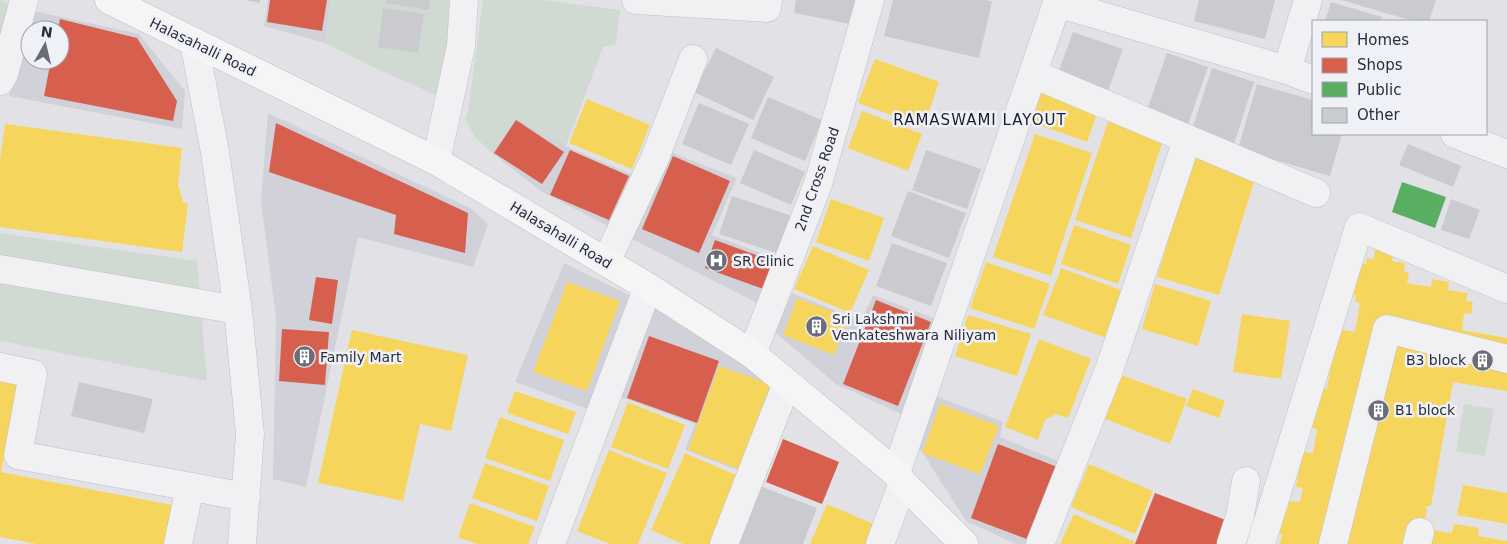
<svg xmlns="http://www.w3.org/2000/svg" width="1507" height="544" font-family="'DejaVu Sans',sans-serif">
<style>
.built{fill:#d0d1d9;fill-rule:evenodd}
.green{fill:#d0d9d2}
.homes{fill:#f6d55c}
.shops{fill:#d6604d}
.public{fill:#5aae61}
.building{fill:#cacbce}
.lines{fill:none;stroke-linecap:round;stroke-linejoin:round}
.minor-casing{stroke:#c0c0c4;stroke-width:29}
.major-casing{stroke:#bebfc4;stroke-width:29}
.minor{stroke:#f1f1f3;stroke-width:28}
.major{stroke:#f5f5f6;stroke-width:28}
.labels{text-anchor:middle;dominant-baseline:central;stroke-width:5;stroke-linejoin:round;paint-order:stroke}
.street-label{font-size:14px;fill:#2a2d3e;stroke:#eff1f6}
.poi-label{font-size:14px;fill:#2a2d3e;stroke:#eff1f6;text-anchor:start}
.neighbourhood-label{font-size:15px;letter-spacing:1px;fill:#1c1e2f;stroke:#eff1f6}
</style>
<rect width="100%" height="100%" fill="#e2e2e6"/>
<path class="built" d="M268 0H331L325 43 264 26Z
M34 11 139 34 185 91 182 129 9 96ZM30 30H60V60H30Z
M268 113 470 208 488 224 473 267 358 237 306 487 273 479 276 318 261 201Z
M516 118 566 146 637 177 610 227 542 192 492 153Z
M670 152 737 178 712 235 782 261 765 307 632 239Z
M564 263 637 299 593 411 515 382Z
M792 293 861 321 873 295 936 319 901 414 836 384 775 332Z
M652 305 783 385 748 474 685 450 695 424 618 396Z
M934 395 1003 422 1000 437 1065 464 1033 544H1016L966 521 917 444Z"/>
<path class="green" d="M0 0 8 3 0 40Z
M331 0H456L438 96 377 69 325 43Z
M483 0H543L620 10 616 44 603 47 566 146 516 119 492 153 475 137 465 119 468 111Z
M0 233 197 261 207 381 0 341Z
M1464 404 1494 409 1485 456 1456 451Z"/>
<path class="homes" d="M875 59 939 82 924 127 858 103Z
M1043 89 1099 108 1087 142 1031 122Z
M587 99 650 125 632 169 569 143Z
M862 111 922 134 908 171 848 148Z
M1110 116 1165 134 1131 238 1075 220Z
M5 124 182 148 178 184 183 202 188 204 182 252 0 227V159Z
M1035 134 1092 153 1051 276 993 257Z
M1195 152 1257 172 1219 295 1157 277Z
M831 199 884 218 869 261 816 242Z
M1074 225 1131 245 1118 284 1061 264Z
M813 246 869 270 850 313 794 289Z
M1375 248 1394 252 1392 261 1405 263 1404 272 1409 273 1407 283 1431 287 1432 279 1449 282 1448 290 1468 293 1466 301 1473 302 1471 314 1464 313 1462 330 1507 338V391L1453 382 1431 506H1426L1425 508H1427L1425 521 1412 544H1280L1282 534 1273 532 1277 508 1288 509 1289 501 1300 502 1303 488 1296 487 1302 452 1313 453 1317 429 1308 427 1322 388 1327 389 1331 365 1324 364 1337 329 1355 332 1360 303 1355 302 1356 295 1349 294 1354 261 1366 264 1367 258 1374 259Z
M986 262 1050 284 1034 329 970 308Z
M1061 268 1123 291 1106 338 1043 315Z
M567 282 620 301 587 391 533 372Z
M1155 284 1211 301 1198 346 1142 329Z
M797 298 849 318 834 355 783 335Z
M1242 314 1290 321 1281 379 1233 372Z
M968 315 1031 334 1017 376 955 356Z
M352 330 468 355 451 431 420 424 403 501 318 483Z
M1039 339 1091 359 1068 418 1056 414 1045 420 1038 440 1005 427Z
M719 366 778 387 747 472 688 450Z
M0 371 20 374 1 472H0Z
M1121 375 1187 399 1170 444 1105 419Z
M1193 389 1225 401 1219 418 1186 406Z
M515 391 576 412 568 434 507 413Z
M628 402 685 425 668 469 611 447Z
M940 404 999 426 980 474 922 453Z
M500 417 564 440 550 481 485 458Z
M609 450 667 473 638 544H610L577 531Z
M685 453 741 477 712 544H683L651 530Z
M485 463 549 486 537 521 472 498Z
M1089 464 1153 491 1135 534 1071 507Z
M0 472 177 506 169 544H37L0 537Z
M1463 485 1507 493V524L1457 515Z
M470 503 535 527 528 544H477L458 537Z
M827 504 876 525 868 544H810Z
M1074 514 1135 542 1134 544H1060Z
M1454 524 1479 528 1478 536 1507 541V544H1421L1432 530 1452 533Z"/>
<path class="shops" d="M270 0H327L322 31 267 22Z
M60 19 137 38 177 101 173 121 44 96 51 60H60V30H58Z
M516 120 564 152 542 184 494 153Z
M276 123 468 213 465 253 394 234 396 215 269 172Z
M570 150 629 176 609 220 550 195Z
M673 156 730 181 699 253 642 229Z
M715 240 778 263 769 291 705 268Z
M316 277 338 280 332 324 309 320Z
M876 300 931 322 898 406 843 384Z
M282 329 329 332 325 385 279 381Z
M649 336 719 361 697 423 627 398Z
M783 439 839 462 822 504 766 482Z
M998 444 1060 468 1032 541 971 518Z
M1155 493 1231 522 1222 544H1135Z"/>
<path class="public" d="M1402 182 1446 197 1435 228 1392 212Z"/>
<path class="building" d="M245 0H260V3Z
M387 0H430L429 10 386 3Z
M796 0H855L850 24 794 13Z
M893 0H986L992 2 979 58 884 36Z
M1199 0H1275L1265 39 1194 21Z
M1341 0H1436L1429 21H1413Z
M1331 2 1382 17 1381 21H1325Z
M383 8 424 14 418 53 378 47Z
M1073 32 1123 49 1108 91 1058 73Z
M716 48 774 77 753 120 694 92Z
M1167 53 1208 67 1186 130 1145 116Z
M1212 68 1254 82 1233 147 1191 133Z
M1257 84 1313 100V134H1342L1330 176 1238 149Z
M768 97 822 120 805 161 751 138Z
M699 103 749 124 731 165 682 144Z
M1408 144 1461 166 1453 187 1399 165Z
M754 150 805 172 791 205 740 183Z
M926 150 981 169 967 209 912 190Z
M908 191 966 213 949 258 891 236Z
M732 196 792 216 779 254 719 234Z
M1451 199 1480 210 1469 239 1441 230Z
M892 243 947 263 931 306 876 286Z
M79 382 153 399 144 433 71 416Z
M760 486 817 508 803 544H738Z"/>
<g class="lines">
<defs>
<path id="minor" d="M636 0 767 8 768 0
M1057 3 1287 70 1313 80
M194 42 215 152 238 310 250 434 242 544
M1287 70 1308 0
M1033 74 1316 193
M0 81 4 74 24 0
M1455 134 1507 154
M436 161 461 46 464 0
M606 262 655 158 693 59
M0 269 238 310
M752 354 818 184 870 0
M0 367 33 374 18 455 246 497
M896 473 1058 0
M178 544 190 487
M551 544 648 287
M724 544 787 383
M880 544 903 483
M1040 544 1109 370 1187 140
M1231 544 1240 516 1246 481
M1261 544 1359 227 1507 289
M1333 544 1387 329 1507 359
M1417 544 1420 532"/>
<path id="major" d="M109 0 436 161 648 287 752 354 896 473 903 483 964 544"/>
</defs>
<use href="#minor" class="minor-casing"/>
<use href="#major" class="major-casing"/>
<use href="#minor" class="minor"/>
<use href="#major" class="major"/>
</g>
<defs>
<symbol id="hospital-disc" viewBox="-11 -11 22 22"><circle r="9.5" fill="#6a6c79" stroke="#eff1f6"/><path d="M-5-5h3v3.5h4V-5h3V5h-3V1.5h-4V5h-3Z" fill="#fff"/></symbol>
<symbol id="building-disc" viewBox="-11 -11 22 22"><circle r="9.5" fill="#6a6c79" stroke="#eff1f6"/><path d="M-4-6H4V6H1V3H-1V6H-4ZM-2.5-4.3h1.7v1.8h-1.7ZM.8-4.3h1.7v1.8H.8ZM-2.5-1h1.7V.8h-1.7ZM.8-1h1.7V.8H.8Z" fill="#fff"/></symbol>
</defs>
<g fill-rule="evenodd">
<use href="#hospital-disc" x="704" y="248" width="25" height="25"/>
<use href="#building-disc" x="804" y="314" width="25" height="25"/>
<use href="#building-disc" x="292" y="344" width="25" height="25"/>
<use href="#building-disc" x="1470" y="348" width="25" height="25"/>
<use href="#building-disc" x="1366" y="398" width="25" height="25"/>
</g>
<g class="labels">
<g class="street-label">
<text transform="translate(203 47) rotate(26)">Halasahalli Road</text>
<text transform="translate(817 179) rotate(-71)">2nd Cross Road</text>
<text transform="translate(561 235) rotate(31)">Halasahalli Road</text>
</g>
<g class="poi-label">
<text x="733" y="261">SR Clinic</text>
<text x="832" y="319">Sri Lakshmi<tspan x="832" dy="16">Venkateshwara Niliyam</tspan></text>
<text x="320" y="357">Family Mart</text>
<text x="1466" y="360" text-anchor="end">B3 block</text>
<text x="1395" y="410">B1 block</text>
</g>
<g class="neighbourhood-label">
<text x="980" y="120">RAMASWAMI LAYOUT</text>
</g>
</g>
<rect x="1312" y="20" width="175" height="115" fill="#eff1f6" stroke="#a0a3ac"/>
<rect x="1322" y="32" width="25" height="15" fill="#f6d55c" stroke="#a0a3ac"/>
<text x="1357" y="45" font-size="15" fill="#2a2d3e">Homes</text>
<rect x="1322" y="58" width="25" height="15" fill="#d6604d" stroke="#a0a3ac"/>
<text x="1357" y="70" font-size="15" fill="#2a2d3e">Shops</text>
<rect x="1322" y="82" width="25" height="15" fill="#5aae61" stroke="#a0a3ac"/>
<text x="1357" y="95" font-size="15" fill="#2a2d3e">Public</text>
<rect x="1322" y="108" width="25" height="15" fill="#cacbce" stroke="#a0a3ac"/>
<text x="1357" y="120" font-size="15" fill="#2a2d3e">Other</text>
<g transform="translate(45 45) rotate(8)"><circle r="24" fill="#eff1f6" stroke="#a0a3ac"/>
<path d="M0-4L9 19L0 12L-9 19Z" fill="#6a6c79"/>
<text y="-8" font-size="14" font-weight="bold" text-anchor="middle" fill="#2a2d3e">N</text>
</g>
</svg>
